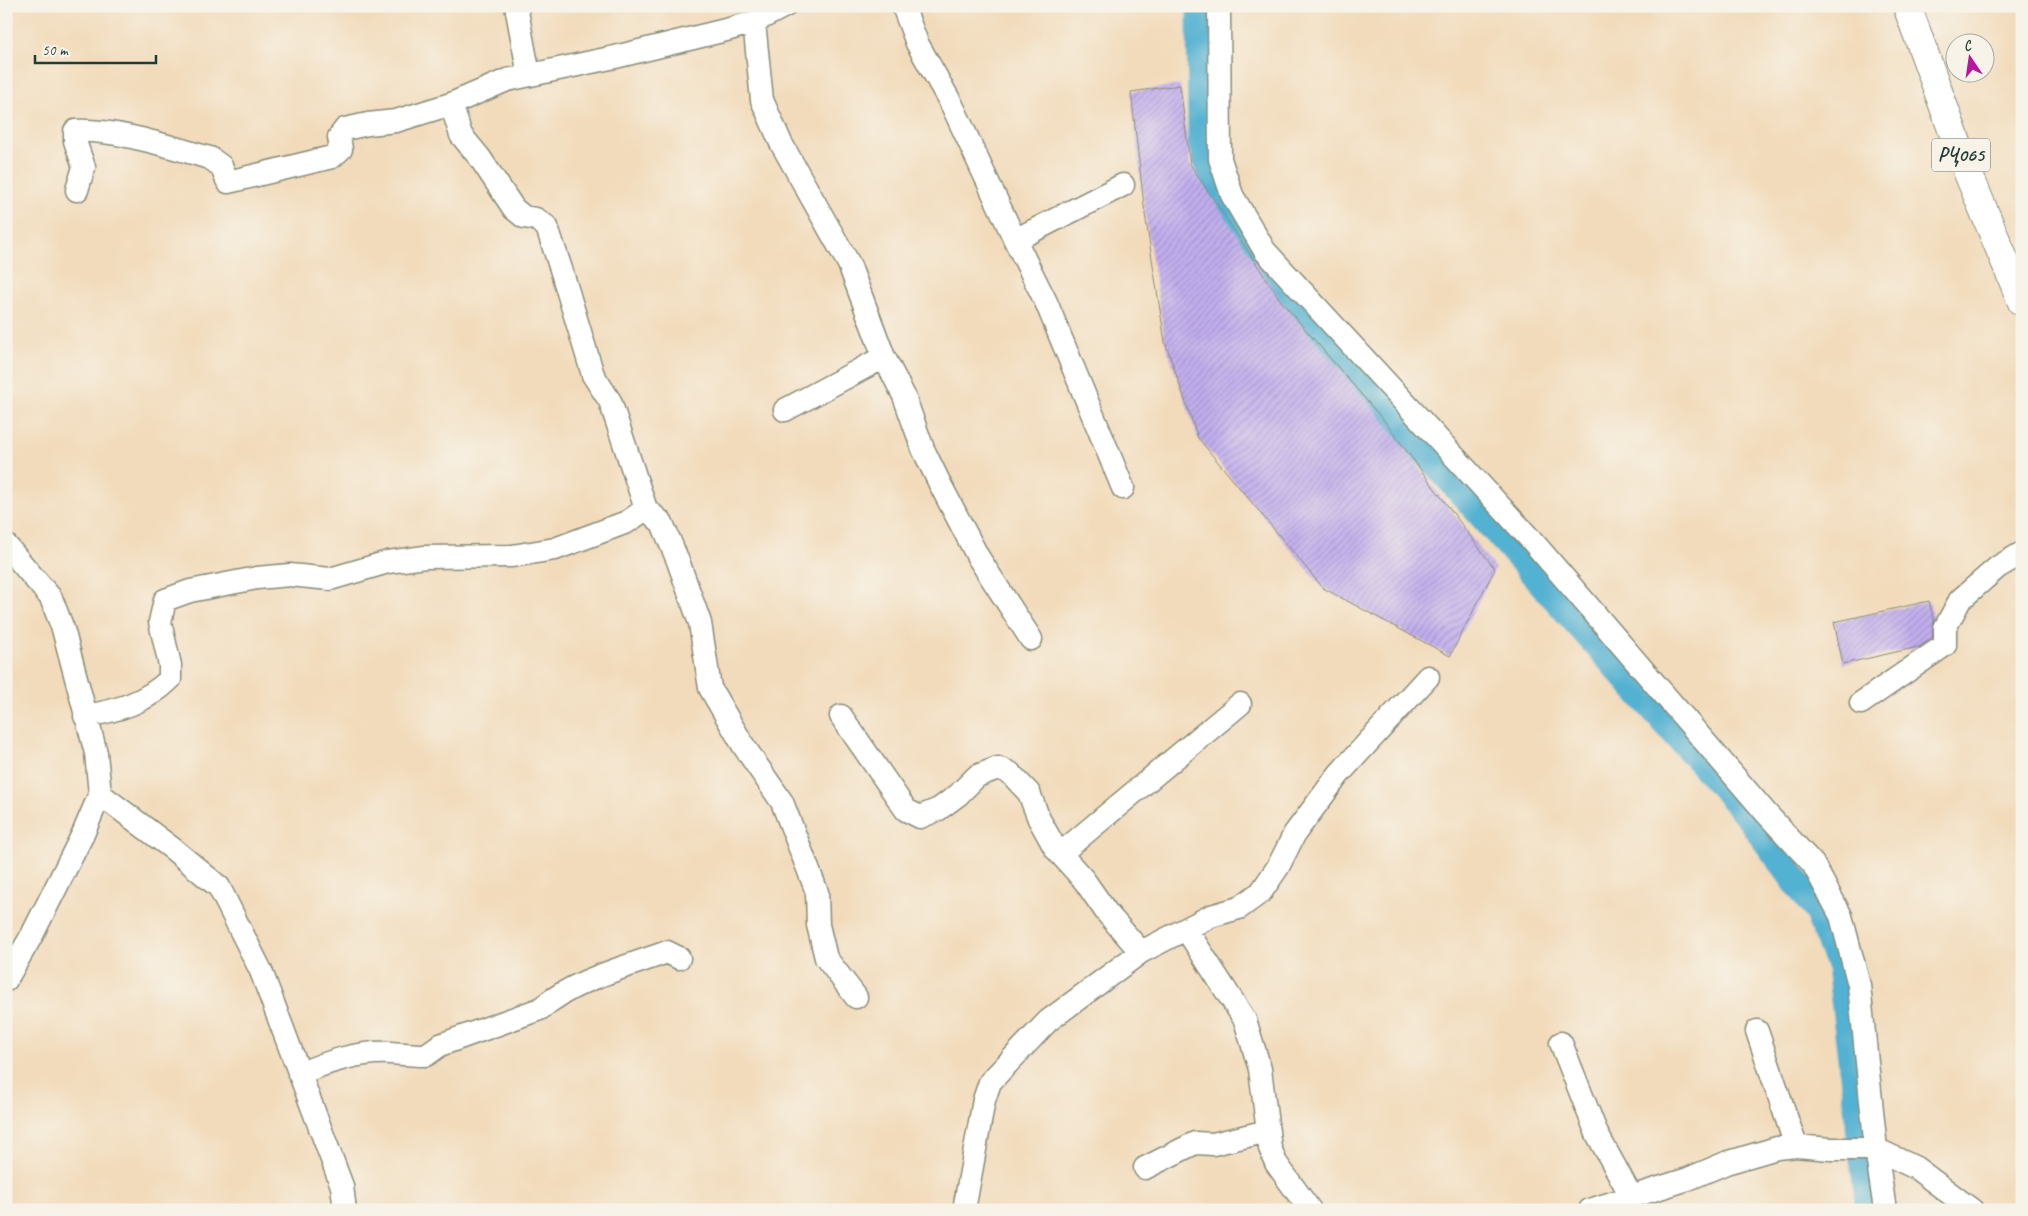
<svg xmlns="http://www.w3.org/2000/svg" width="2028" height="1216" font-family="Caveat,sans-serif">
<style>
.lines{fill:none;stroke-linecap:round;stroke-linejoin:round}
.river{stroke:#53b1d1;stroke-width:29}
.building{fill:url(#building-hatch)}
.minor-casing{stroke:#888c78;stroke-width:25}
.major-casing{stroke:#888c78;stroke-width:30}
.minor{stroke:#fff;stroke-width:22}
.major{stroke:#fff;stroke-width:28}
.labels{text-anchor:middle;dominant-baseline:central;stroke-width:4;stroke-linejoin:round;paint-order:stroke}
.shield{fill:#f7f3e8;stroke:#60746a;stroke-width:1}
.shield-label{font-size:19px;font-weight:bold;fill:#1f3d34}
</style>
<defs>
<pattern id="building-hatch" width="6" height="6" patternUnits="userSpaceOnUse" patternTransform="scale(1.25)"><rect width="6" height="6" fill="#c2aeef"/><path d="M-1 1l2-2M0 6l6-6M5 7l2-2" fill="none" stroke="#9d8fc2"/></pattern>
</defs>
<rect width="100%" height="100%" fill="#f7f3e8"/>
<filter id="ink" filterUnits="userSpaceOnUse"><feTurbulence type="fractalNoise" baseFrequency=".02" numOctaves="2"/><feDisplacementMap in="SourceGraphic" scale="10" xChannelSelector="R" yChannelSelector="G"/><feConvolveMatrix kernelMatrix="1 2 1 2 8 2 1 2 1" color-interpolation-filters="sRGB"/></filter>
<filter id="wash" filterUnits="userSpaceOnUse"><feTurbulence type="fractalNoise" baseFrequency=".0096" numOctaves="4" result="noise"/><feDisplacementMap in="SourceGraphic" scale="20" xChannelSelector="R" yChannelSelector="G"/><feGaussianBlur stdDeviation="1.12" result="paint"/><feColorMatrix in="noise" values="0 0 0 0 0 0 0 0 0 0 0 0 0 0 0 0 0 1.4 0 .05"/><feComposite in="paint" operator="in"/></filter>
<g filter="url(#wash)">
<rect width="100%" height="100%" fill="#f2dbbb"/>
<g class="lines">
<path class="river" d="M1201 6 1202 143 1220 200 1252 252 1321 333 1746 812 1818 911 1841 967 1870 1210"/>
</g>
<g id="blocks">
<path class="building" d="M1180 85 1190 164 1281 301 1385 422 1495 569 1450 656 1323 588 1198 438 1165 342 1145 214 1131 92Z
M1929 601 1934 621 1932 638 1918 647 1843 664 1834 622Z"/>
</g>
</g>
<g filter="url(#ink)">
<use href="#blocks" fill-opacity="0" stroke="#888c78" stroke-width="1"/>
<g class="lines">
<defs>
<path id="minor" d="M516 6 529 75
M903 6 917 43 952 105 1015 240 1046 302 1123 488
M1219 6 1220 159 1232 195 1265 251 1534 543 1766 813 1813 864 1841 916 1859 985 1876 1149 1885 1210
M754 22 762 100 781 143 849 264 884 357 904 396 923 449 940 484 978 557 1031 639
M77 190 84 167 75 141V131C117 129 170 147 210 158L221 166 228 182 332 157 341 149 339 137 345 129 368 124 396 121 451 104 507 80 615 57 730 29 754 22 785 6
M1015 240 1123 185
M785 410 884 357
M646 509 662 523 678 561 700 623 710 688 743 745 782 802 817 892 818 925 826 958 856 997
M6 545 51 598 63 629 96 753 100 794 83 834 32 935 6 980
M1861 703 1945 645V628L1960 600 1998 567 2022 553
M85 716C117 711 147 702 170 679V665L160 622 165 600 190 591 257 578 290 575 330 579 388 562 425 557 512 556 555 549 627 522 646 509 610 401 593 375 561 269 547 227 536 219 524 217 514 209 480 158 461 135 451 104
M841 716 906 810 920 817 939 809 958 795 977 776 998 768 1010 773 1029 793 1039 819 1055 848 1084 880 1107 913 1141 952
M100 794 173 849 219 887 261 971 342 1186 345 1210
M1060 854 1240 704
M1186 929 1245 1020 1260 1069 1270 1148 1276 1163 1310 1210
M1757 1031 1796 1146
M1561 1043 1597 1134 1631 1196
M299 1074C327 1062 359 1051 391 1053 403 1054 414 1055 426 1055L440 1045 540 1009C576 979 624 968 667 952L679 958
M1145 1168 1195 1143 1213 1144 1268 1131
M964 1210 984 1100 990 1082 1048 1021 1141 952 1211 916 1239 908 1261 892 1278 867 1295 833 1339 774 1428 677
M1590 1210 1688 1179 1726 1163 1777 1148 1796 1146 1831 1149H1876L1916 1168 1972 1210"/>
<path id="major" d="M1907 6 1968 173 2022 302"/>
</defs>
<use href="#minor" class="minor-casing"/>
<use href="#major" class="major-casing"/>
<use href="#minor" class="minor"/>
<use href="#major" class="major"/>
</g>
</g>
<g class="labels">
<rect class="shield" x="1932" y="138.5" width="58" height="33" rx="4"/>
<g class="shield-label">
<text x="1961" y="155">РҶ065</text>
</g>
</g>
<rect width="2028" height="1216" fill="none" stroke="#f7f3e8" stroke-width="25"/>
<g transform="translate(1970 58) rotate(347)"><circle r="24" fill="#f7f3e8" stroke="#a1aaa0"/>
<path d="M0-4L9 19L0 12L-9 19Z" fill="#b5179e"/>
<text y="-8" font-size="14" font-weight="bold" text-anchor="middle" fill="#1f3d34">С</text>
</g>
<path d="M35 55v8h121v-8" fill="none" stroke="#1f3d34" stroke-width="2.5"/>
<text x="42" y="55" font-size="15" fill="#1f3d34" stroke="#f7f3e8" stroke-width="4" paint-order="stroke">50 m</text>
</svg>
